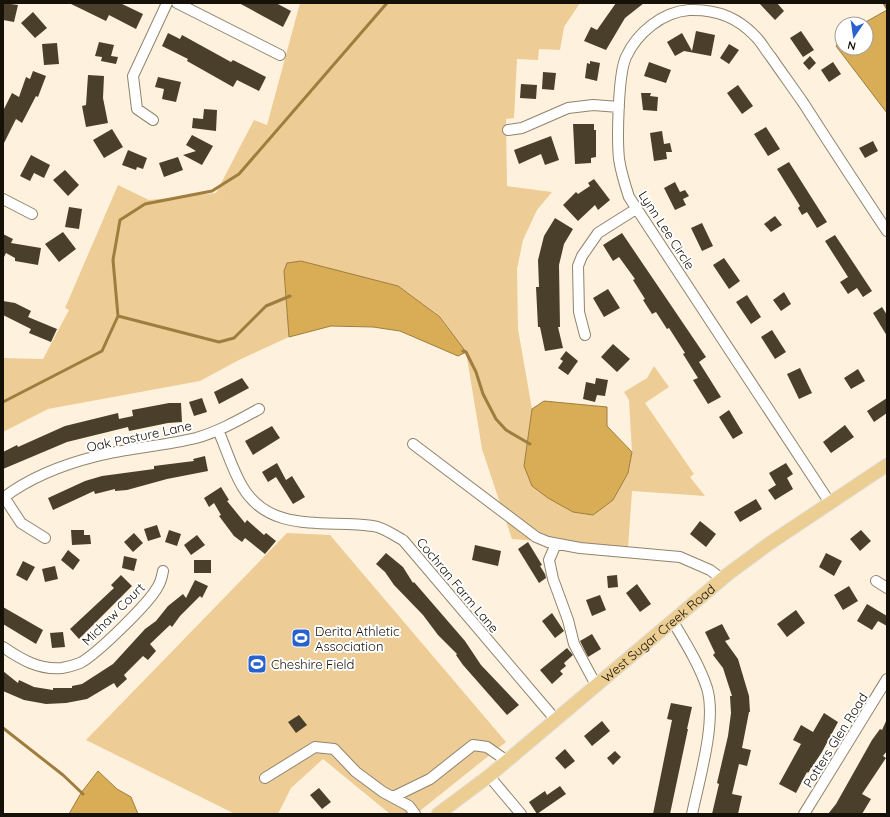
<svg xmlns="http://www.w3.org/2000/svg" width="890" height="817" font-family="Quicksand,sans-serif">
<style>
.green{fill:#edcd95}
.water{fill:#d9ac56;stroke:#9e7d3f}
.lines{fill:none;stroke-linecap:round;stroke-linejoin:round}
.stream{stroke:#9e7d3f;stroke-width:3}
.building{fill:#4a3f2a}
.minor-casing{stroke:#91846d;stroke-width:12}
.major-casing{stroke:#e3e2e1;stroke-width:15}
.minor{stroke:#fff;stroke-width:10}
.major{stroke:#ecce93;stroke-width:13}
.labels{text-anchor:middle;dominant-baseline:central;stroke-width:4;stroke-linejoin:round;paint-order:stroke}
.street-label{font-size:13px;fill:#151008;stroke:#fff}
.poi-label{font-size:13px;fill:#151008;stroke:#fff;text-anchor:start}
</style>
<rect width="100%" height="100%" fill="#fef2de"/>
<path class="green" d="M300 3H580L564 27 560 50 539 49 538 60 517 59 514 118 506 119 507 186 552 192 537 210 523 240 517 269 518 329 532 409 524 466 593 515 613 500 628 473 632 452 629 400 624 392 647 378 654 366 669 387 645 403 694 474 690 477 705 496 632 491 628 548 512 539 482 449 466 352 441 317 398 286 284 271 289 337 239 360 200 381 48 409 3 432V358L43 359 69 310 65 308 118 185 149 200 216 193 254 120 267 125Z
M287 533 330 535 506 742 416 814H390L323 759 291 788 278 814H235L86 740Z"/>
<path class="water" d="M887 10V113L836 46 842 39V48H866V24H862Z
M301 261 398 286 440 317 466 352 458 356 400 331 373 327 331 326 289 337 284 271 287 263Z
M544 401 607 407V426L632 452 628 473 613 500 593 515 573 512 548 498 532 486 524 466 532 409Z
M98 771 117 789 131 797 138 814H69L81 793Z"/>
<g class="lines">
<path class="stream" d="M884 3 887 8
M118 316 219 342 234 338 266 306 290 296
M463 351 466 352 476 372 483 394 496 419 506 430 530 444
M3 402 102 351 118 316 113 260 120 220 145 204 212 191 239 174 387 3
M3 728 63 775 83 794"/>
</g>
<path class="building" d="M3 3 18 5 14 22 3 20Z
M69 3H120L143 14 136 29 109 15 106 21Z
M239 3H276L291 11 283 27Z
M616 3H644L625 18 606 50 584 41 591 27 597 30Z
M759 3H777L784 11 775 20Z
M33 12 47 28 35 38 21 23Z
M696 31 715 35 711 56 684 51 675 56 667 42 682 33 692 51Z
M801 31 814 50 803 57 790 38Z
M168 33 180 39 182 35 231 62 233 60 266 77 259 91 237 80 233 87 187 61 188 59 162 46Z
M99 42 114 45 111 56 118 57 116 64 101 61 102 57 95 56Z
M57 43 59 64 44 65 42 44Z
M729 44 739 50 729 64 720 58Z
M810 56 816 63 809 70 803 63Z
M590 61 600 63 597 81 585 78 587 63 590 64Z
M649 62 671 70 666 83 644 76Z
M833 62 841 74 829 82 821 70Z
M33 71 46 76 38 97 36 96 22 123 16 119 3 145V111L12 93 19 97 26 77 30 79Z
M543 72 556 73 554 90 542 89Z
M88 75 104 76 103 98 108 123 86 127 82 106 86 105Z
M158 77 181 82 176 102 162 99 164 89 155 87Z
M521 84 537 85 536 99 520 98Z
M738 85 753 106 742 114 727 93Z
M641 93H651L650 96 658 97 657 111 643 110Z
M204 109 217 110 216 131 192 128 193 118 203 119Z
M573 124H594V130H596V157L591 158V163L575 164Z
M766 127 780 149 768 156 754 134Z
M112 129 123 147 104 158 93 140Z
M662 131 664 144 670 143 672 152H666L667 159 654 161 650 133Z
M192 135 213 146 202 165 183 155 196 151 186 145Z
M551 136 559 160 545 165 541 154 519 164 514 150Z
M873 141 878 151 865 158 859 148Z
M128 150 147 158 143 169 137 167 136 170 122 165Z
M31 155 50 165 44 178 34 173 30 181 20 176Z
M178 157 183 170 164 177 159 163Z
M789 162 827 222 817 228 807 212 802 215 798 208 800 206 777 169Z
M65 170 79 185 68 196 53 180Z
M594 179 610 200 598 210 595 205 578 221 563 205 576 192 578 194 590 186 588 183Z
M675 182 680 192 685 190 689 196 683 199 686 205 675 210 664 188Z
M69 207 82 209 79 229 65 227Z
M775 216 782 225 771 232 764 224Z
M555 218 573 229 564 244 559 265 560 327H558L563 348 545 351 540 327H538L536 287H539L538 260 544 236Z
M702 223 713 246 702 251 691 228Z
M63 232 76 249 59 262 45 244Z
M622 233 706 357 699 362 721 397 708 404 693 380 698 378 683 354 685 353 669 328 667 329 656 312 652 314 643 300 645 299 633 280 635 279 619 257 613 261 603 245Z
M3 234 13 239 11 243 41 248 38 265 15 261V258L6 253 3 259Z
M835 235 872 291 863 297 857 288 848 294 840 282 848 277 825 241Z
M724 258 740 281 729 289 713 265Z
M608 289 620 308 604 317 593 298Z
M784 292 791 304 781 311 773 300Z
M747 295 761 317 751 324 736 302Z
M3 301 15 303 31 311 28 317 57 329 51 342 29 333 31 329 3 315Z
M882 307 887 315V336L873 313Z
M772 330 786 352 775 359 761 337Z
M613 344 630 359 617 372 601 357Z
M566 351 578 361 568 375 558 368 563 361 560 359Z
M800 368 812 393 799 399 787 374Z
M858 369 865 381 851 389 844 378Z
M242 378 249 388 219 404 214 392Z
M596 378 608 380 605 396 597 395 595 402 583 399 586 382 595 384Z
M202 398 207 412 194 416 189 402Z
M887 398V413L874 422 867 411Z
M169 403H181L182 422 168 423 129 431 128 427 67 442 3 469V452L17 445 18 447 65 426 118 413 119 419 133 416 132 410Z
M729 410 743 433 733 439 719 417Z
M845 425 854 437 831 453 823 442Z
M272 426 280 438 253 455 245 441Z
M205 456 208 471 167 479 127 490 115 491V489L95 494 94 491 53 510 48 498 85 481 102 476 154 469V466L194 461 193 459Z
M277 463 286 480 292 476 305 497 293 504 276 477 268 482 262 472Z
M786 463 793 474 787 478 793 489 775 500 768 490 776 485 769 473Z
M221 487 229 500 227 501 245 523 247 520 264 535 266 533 276 541 265 554 245 538 242 542 234 536 219 516 221 515 214 503 209 507 204 498Z
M756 499 762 509 740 522 734 512Z
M700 521 716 534 706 547 690 534Z
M157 525 161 537 148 541 144 529Z
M71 530H84V535H90L91 544 72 545Z
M169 530 181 534 177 546 165 542Z
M861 530 871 541 860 551 850 539Z
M134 533 143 543 133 552 124 542Z
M197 535 205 545 191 555 184 545Z
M528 542 542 565 540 566 545 574 546 578 539 583 518 549Z
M475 545 501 551 498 566 472 560Z
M68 550 80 560 73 570 61 560Z
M386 553 403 567 413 583 414 582 465 641 481 665 519 705 507 715 463 665 456 655 457 654 438 635 423 615 394 585 385 572 376 564Z
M826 553 842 561 834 576 819 567Z
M124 556 137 559 134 571 122 568Z
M194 560H211V573H194Z
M23 561 35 567 27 581 16 575Z
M55 566 58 579 45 582 42 569Z
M121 575 132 586 79 639 70 629 114 588 111 585Z
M617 575 618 587 608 588 607 576Z
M195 580 208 586 202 598 200 596 180 616 172 627 170 625 150 644 156 651 148 660 143 656 124 675 127 679 117 688 114 683 87 699 66 703 46 704 24 700 3 691V671L18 683 19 680 34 687 53 690V688H72V686L82 684 113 664 145 629 156 621 168 606 183 594 186 598Z
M637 584 651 604 640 612 626 593Z
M849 586 858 601 843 610 834 595Z
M600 595 606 610 592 616 586 600Z
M867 604 887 616V626L878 621 872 630 857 621Z
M3 607 43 630 36 644 3 624Z
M796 610 805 623 787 637 777 624Z
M552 613 564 631 555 638 542 621Z
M722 624 730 639 725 641 738 659 749 696 750 712H749L742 748 751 750 747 766 739 764 732 794 742 796 738 814H712L719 784 717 783 728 736 731 713 730 696H732L723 668 713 655 715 653 705 632Z
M63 632 65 647 52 648 50 633Z
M592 634 601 649 588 657 580 641Z
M567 648 573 655 564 663 566 666 560 671 563 674 552 684 540 670Z
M671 703 692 707 687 729H688L670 814H653L672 720 667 719Z
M824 713 838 722 822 752 808 773 807 772 796 793 779 784 801 744 793 740 801 725 813 732Z
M299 715 307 725 296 733 288 722Z
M887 719V751L883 756 886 758 862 794 871 799 862 814H828L836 804 872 740 880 729 882 730Z
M602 721 610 731 592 746 584 736Z
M565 749 575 761 565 769 555 758Z
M615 751 621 757 613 765 607 758Z
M560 786 566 794 537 814 529 802 545 791 547 795Z
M319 788 331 802 322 809 310 795Z"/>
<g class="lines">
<defs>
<path id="minor" d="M177 3 280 55
M153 120 137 109 133 76 167 3
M508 130 522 128 568 108 593 105 619 107
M3 199 32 214
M585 335 579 312 578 266 582 256 598 233 636 209
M218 430C226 448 232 469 242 486 270 535 328 519 373 526 383 527 395 536 403 540L555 719
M413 444 536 537 548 542 580 548 680 557 710 570 722 579
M4 497 21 523 45 538
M3 498C29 478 65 464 97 456 129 448 163 446 196 438 218 432 239 420 259 409
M830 503 629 197C625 185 621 172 619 159 617 139 618 74 626 57 637 33 662 12 689 10 714 9 737 17 754 35 761 41 765 50 771 57 782 73 793 88 804 104 831 146 859 189 887 231
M556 544 549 560 553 579 568 620 574 644 596 685
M876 581 887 588
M672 620C685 642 699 664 707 688 717 721 699 780 692 814
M3 647C22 660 39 670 62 668 68 667 75 665 80 663 96 655 148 604 157 588 161 582 162 577 163 571
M489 776 521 814
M265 778 315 747 334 749 356 772 383 792 409 806 415 814
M393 797 430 779 473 745 487 747 507 761
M804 814 887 679"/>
<g id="major">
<path id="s1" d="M438 814 489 776 728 574 770 543 887 465"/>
</g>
</defs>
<use href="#minor" class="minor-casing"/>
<use href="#major" class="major-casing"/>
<use href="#minor" class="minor"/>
<use href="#major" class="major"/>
</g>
<defs>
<symbol id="stadium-square" viewBox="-11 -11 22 22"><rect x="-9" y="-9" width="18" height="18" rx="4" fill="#2862d0" stroke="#fff"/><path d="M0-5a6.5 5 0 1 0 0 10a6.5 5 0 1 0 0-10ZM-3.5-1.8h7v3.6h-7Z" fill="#fff"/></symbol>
</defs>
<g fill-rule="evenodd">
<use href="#stadium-square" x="290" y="627" width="22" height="22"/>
<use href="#stadium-square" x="246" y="653" width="22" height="22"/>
</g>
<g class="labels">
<g class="street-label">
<text transform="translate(667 230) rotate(57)">Lynn Lee Circle</text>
<text transform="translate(139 436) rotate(-12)">Oak Pasture Lane</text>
<text transform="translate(458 585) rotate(50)">Cochran Farm Lane</text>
<text transform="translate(113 614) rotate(-45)">Michaw Court</text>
<text stroke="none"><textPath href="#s1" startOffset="285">West Sugar Creek Road</textPath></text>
<text transform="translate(835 740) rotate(-58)">Potters Glen Road</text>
</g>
<g class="poi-label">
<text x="315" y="631">Derita Athletic<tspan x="315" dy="15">Association</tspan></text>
<text x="271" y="664">Cheshire Field</text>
</g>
</g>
<rect width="890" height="817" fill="none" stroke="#151008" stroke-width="8"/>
<g transform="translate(854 36) rotate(193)"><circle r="19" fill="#ffffff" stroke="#a19f9c"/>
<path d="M0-3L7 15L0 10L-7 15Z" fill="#2862d0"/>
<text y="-6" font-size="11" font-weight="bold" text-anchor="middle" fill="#151008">N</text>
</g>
</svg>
